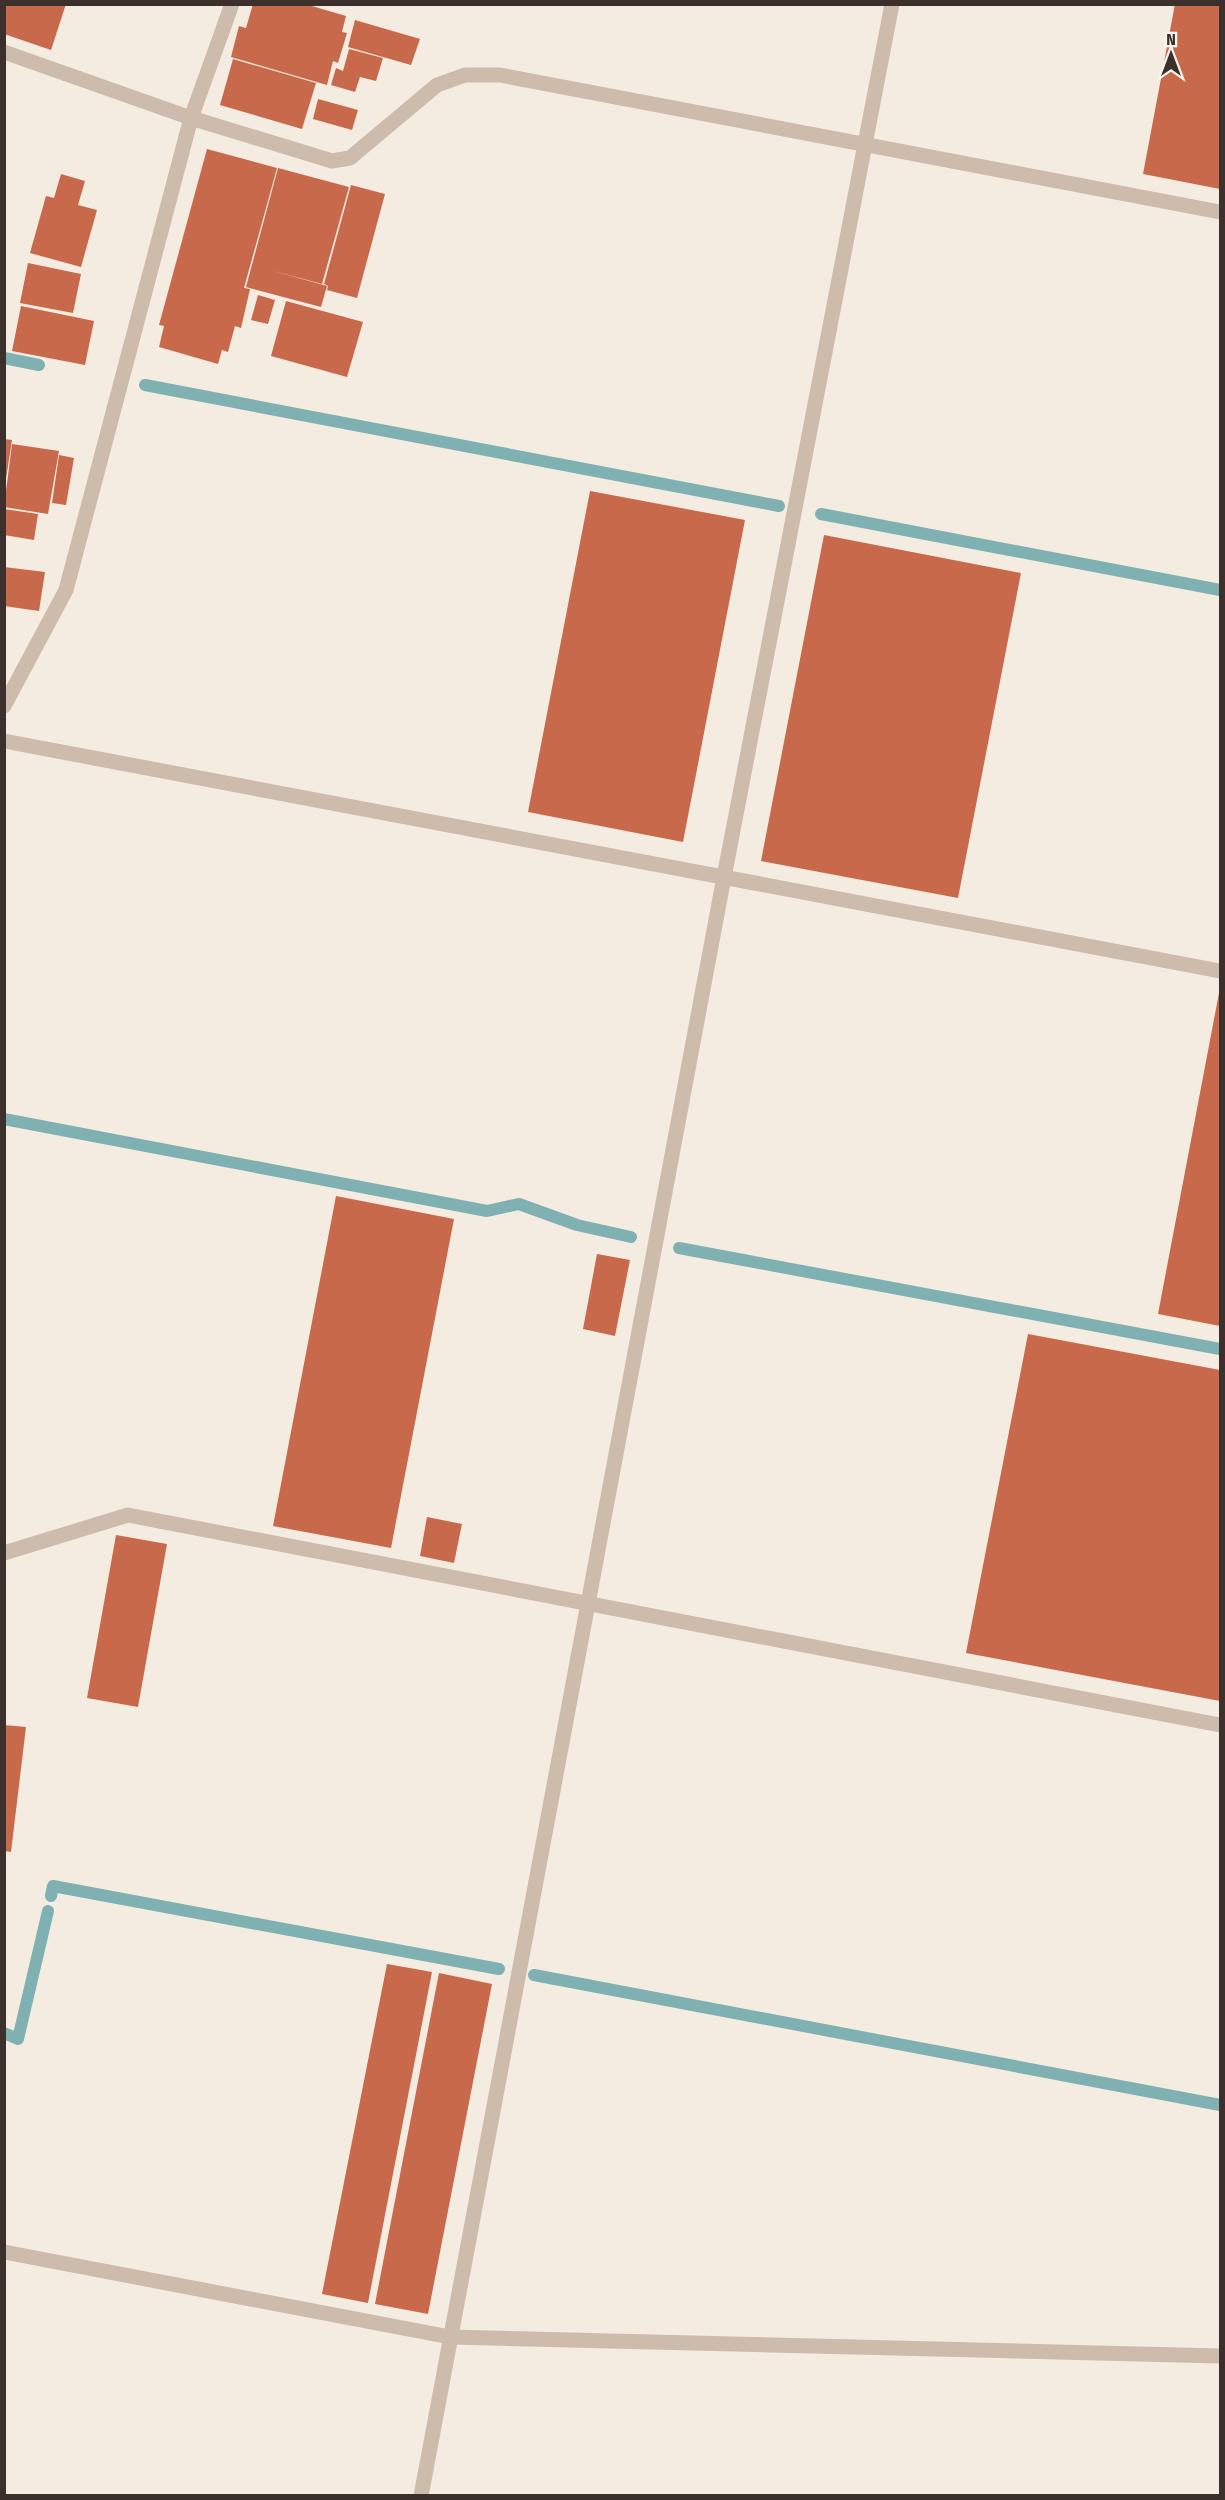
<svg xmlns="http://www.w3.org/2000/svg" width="1225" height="2500" font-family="'Fira Sans Condensed',sans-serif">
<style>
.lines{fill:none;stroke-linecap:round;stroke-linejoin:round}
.stream{stroke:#7fb0b2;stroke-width:12}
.building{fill:#c8694b}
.minor{stroke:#cdbbac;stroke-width:15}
</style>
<rect width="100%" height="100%" fill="#f4ebe1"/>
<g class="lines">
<path class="stream" d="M4 358 39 365
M145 385 779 506
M821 514 1220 590
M4 1119 487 1211 519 1204 577 1225 631 1237
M679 1248 1220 1349
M51 1896 53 1886 499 1969
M534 1975 1220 2105
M4 2033 18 2039 48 1911"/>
</g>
<path class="building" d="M4 4H66L51 50 4 34Z
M253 4H305L346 16 342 32 347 33 338 63 333 61 327 85 231 57 239 26 246 28Z
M1175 4H1220V189L1143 174Z
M355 20 420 39 411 65 348 47Z
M349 49 383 58 376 81 360 77 355 92 331 85 336 68 343 71Z
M233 59 316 83 302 129 220 105Z
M318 99 358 110 352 130 313 119Z
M207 149 277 168 244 288 250 289 241 328 235 326 228 352 222 350 218 364 159 347 164 326 159 325Z
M278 168 349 187 322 284 270 270 327 286 321 307 246 287Z
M61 174 85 181 78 205 97 210 81 267 30 253 46 196 54 198Z
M351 185 385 194 357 298 327 290 328 286 324 284Z
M28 263 81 274 73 313 20 303Z
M258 295 275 300 268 324 251 320Z
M286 301 363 322 347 377 271 356Z
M21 306 94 321 85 365 12 351Z
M4 439 12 440 6 479H4Z
M12 444 59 451 48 514 4 507Z
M59 455 74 458 66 505 52 503Z
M590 491 745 520 683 842 528 812Z
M4 509 38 514 34 540 4 535Z
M824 535 1021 573 958 898 761 861Z
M4 567 45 572 39 611 4 606Z
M1219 993H1220V1326L1158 1314Z
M336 1196 454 1219 391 1548 273 1526Z
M597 1254 630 1260 615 1336 583 1329Z
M1028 1334 1220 1370V1701L966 1653Z
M427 1517 462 1524 454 1563 420 1556Z
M116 1535 167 1544 138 1707 87 1698Z
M4 1725 26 1727 11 1852 4 1851Z
M387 1964 432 1972 368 2303 322 2294Z
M439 1973 492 1984 428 2314 375 2304Z"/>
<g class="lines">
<path class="minor" d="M4 52 191 118 332 161 350 158 437 85 465 75H500L1220 212
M4 706 66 590 191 118 232 4
M4 741 1220 971
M4 1553 128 1515 1220 1725
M4 2252 450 2337 1220 2356
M421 2496 724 877 892 4"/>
</g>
<rect width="1225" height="2500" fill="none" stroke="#3b302b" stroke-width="12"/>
<g transform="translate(1171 54)" stroke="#fbf5ee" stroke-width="4.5" paint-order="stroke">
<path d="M0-4.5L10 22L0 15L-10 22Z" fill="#3b302b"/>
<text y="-9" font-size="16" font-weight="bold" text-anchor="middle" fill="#3b302b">N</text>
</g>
</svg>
